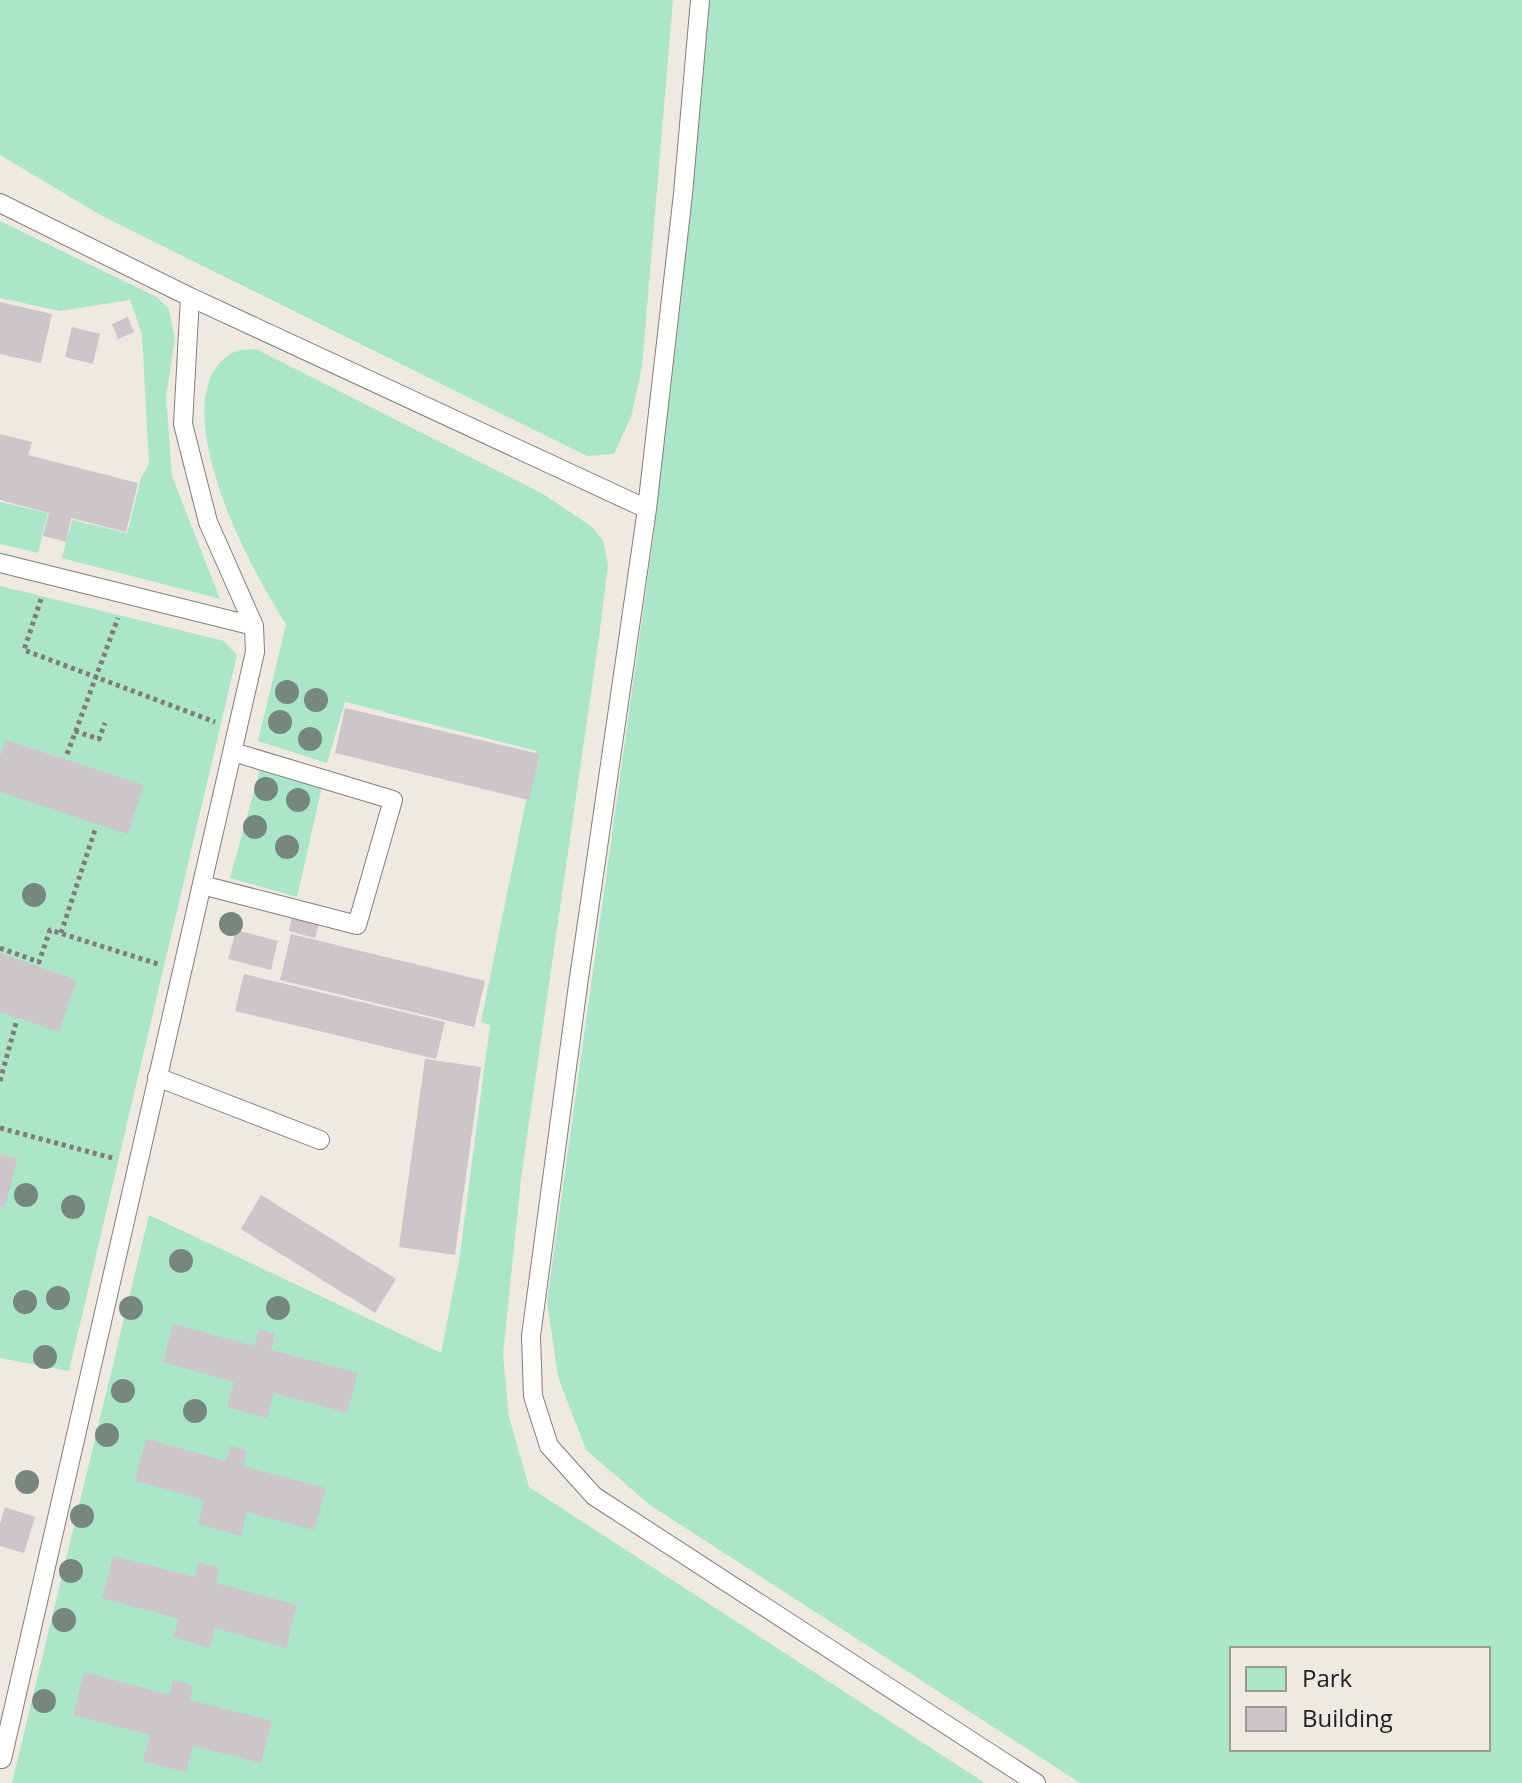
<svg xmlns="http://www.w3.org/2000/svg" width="1522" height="1783" font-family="'Open Sans',sans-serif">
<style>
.green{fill:#ace6ca;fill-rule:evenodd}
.building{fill:#ccc5c9}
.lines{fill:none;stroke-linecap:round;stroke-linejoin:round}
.lane-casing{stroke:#837e78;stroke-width:20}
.path{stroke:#807c78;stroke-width:5;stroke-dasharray:4 4;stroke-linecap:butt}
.lane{stroke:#fff;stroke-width:18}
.tree{fill:#76887d}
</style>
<rect width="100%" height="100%" fill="#efe9e3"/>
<path class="green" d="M0 0H673L642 367 631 417 614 454 587 456 102 216 0 155Z
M708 0H1522V1783H1080L650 1505 586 1450 558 1377 547 1301 654 533ZM1232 1649H1488V1749H1232Z
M0 221 157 297 169 309 175 339 166 396 172 476 220 599 62 558 72 520 127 533 141 478 149 464 142 334 130 300 60 311 0 298Z
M256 349 543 494 591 526 603 540 608 565 599 637 521 1179 503 1355 509 1417 529 1487 985 1783H12L149 1215 441 1353 459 1261 490 1025 481 1022 536 751 345 702 327 763 258 741 286 624C250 569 183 440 211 376 216 366 226 354 237 351 243 349 250 350 256 349Z
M0 502 48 513 38 553 0 544Z
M0 586 224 641 237 655 69 1371 0 1358Z
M260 769 322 787 297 897 230 878Z"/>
<path class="building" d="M0 302 52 314 41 363 0 354Z
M128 317 134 332 118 339 112 324Z
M72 327 100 334 93 364 65 357Z
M0 434 32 442 28 455 138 483 126 532 71 518 66 542 43 536 49 513 0 500Z
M345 708 540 754 529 800 335 753Z
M6 740 144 785 128 834 0 792V757Z
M292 917 319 923 315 938 289 931Z
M236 930 278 941 271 970 228 959Z
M291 934 485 981 474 1027 280 980Z
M0 953 77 980 59 1032 0 1012Z
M244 974 445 1022 436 1059 235 1011Z
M425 1059 481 1067 455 1255 399 1247Z
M0 1154 17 1159 5 1208 0 1206Z
M261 1195 396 1279 375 1313 241 1229Z
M173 1324 255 1346 259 1329 275 1334 271 1350 358 1373 347 1413 274 1393 267 1418 227 1407 234 1382 163 1362Z
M146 1439 226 1461 230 1446 247 1450 243 1466 326 1488 314 1530 247 1512 241 1536 198 1524 204 1500 135 1481Z
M5 1507 35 1517 24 1553 0 1546V1524Z
M113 1556 195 1577 199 1562 220 1568 216 1583 297 1605 286 1648 215 1628 210 1648 173 1637 179 1619 102 1598Z
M84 1672 170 1695 173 1680 193 1685 190 1700 272 1721 261 1763 193 1746 186 1772 143 1761 150 1735 73 1715Z"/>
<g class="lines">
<defs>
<path id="lane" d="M0 203 190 297 647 509 578 985 531 1336 533 1396 549 1446 594 1496 1036 1783
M647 509 683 194 700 0
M0 563 254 626
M202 885 357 925 393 800 233 752
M157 1077 320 1140
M2 1759 255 652 254 626 208 522 183 424 190 297"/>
</defs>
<use href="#lane" class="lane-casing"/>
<path class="path" d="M41 599 24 650 215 722
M75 731 99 739 105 723
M67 754 118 618
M61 933 95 830
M0 948 39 962 50 930 158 964
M0 1081 16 1023
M0 1128 116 1159"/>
<use href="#lane" class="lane"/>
</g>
<g class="tree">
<circle cx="287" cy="692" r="12"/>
<circle cx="316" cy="700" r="12"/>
<circle cx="280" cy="722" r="12"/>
<circle cx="310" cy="739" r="12"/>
<circle cx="266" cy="789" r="12"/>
<circle cx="298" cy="800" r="12"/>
<circle cx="255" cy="827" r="12"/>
<circle cx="287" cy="847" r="12"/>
<circle cx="34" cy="895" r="12"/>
<circle cx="231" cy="924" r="12"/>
<circle cx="26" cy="1195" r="12"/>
<circle cx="73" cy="1207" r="12"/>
<circle cx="181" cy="1261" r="12"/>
<circle cx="58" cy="1298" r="12"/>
<circle cx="25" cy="1302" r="12"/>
<circle cx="131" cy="1308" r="12"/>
<circle cx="278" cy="1308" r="12"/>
<circle cx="45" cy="1357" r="12"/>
<circle cx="123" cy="1391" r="12"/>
<circle cx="195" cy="1411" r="12"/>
<circle cx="107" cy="1435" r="12"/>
<circle cx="27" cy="1482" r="12"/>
<circle cx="82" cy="1516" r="12"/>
<circle cx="71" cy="1571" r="12"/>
<circle cx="64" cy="1620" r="12"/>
<circle cx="44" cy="1701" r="12"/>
</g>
<rect x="1230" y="1647" width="260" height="104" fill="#efe9e3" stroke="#9d9994" stroke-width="2"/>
<rect x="1246" y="1667" width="40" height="24" fill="#ace6ca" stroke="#9d9994" stroke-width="2"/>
<text x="1302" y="1687" font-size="24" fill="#22201e">Park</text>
<rect x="1246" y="1707" width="40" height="24" fill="#ccc5c9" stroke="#9d9994" stroke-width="2"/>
<text x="1302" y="1727" font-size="24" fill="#22201e">Building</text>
</svg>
